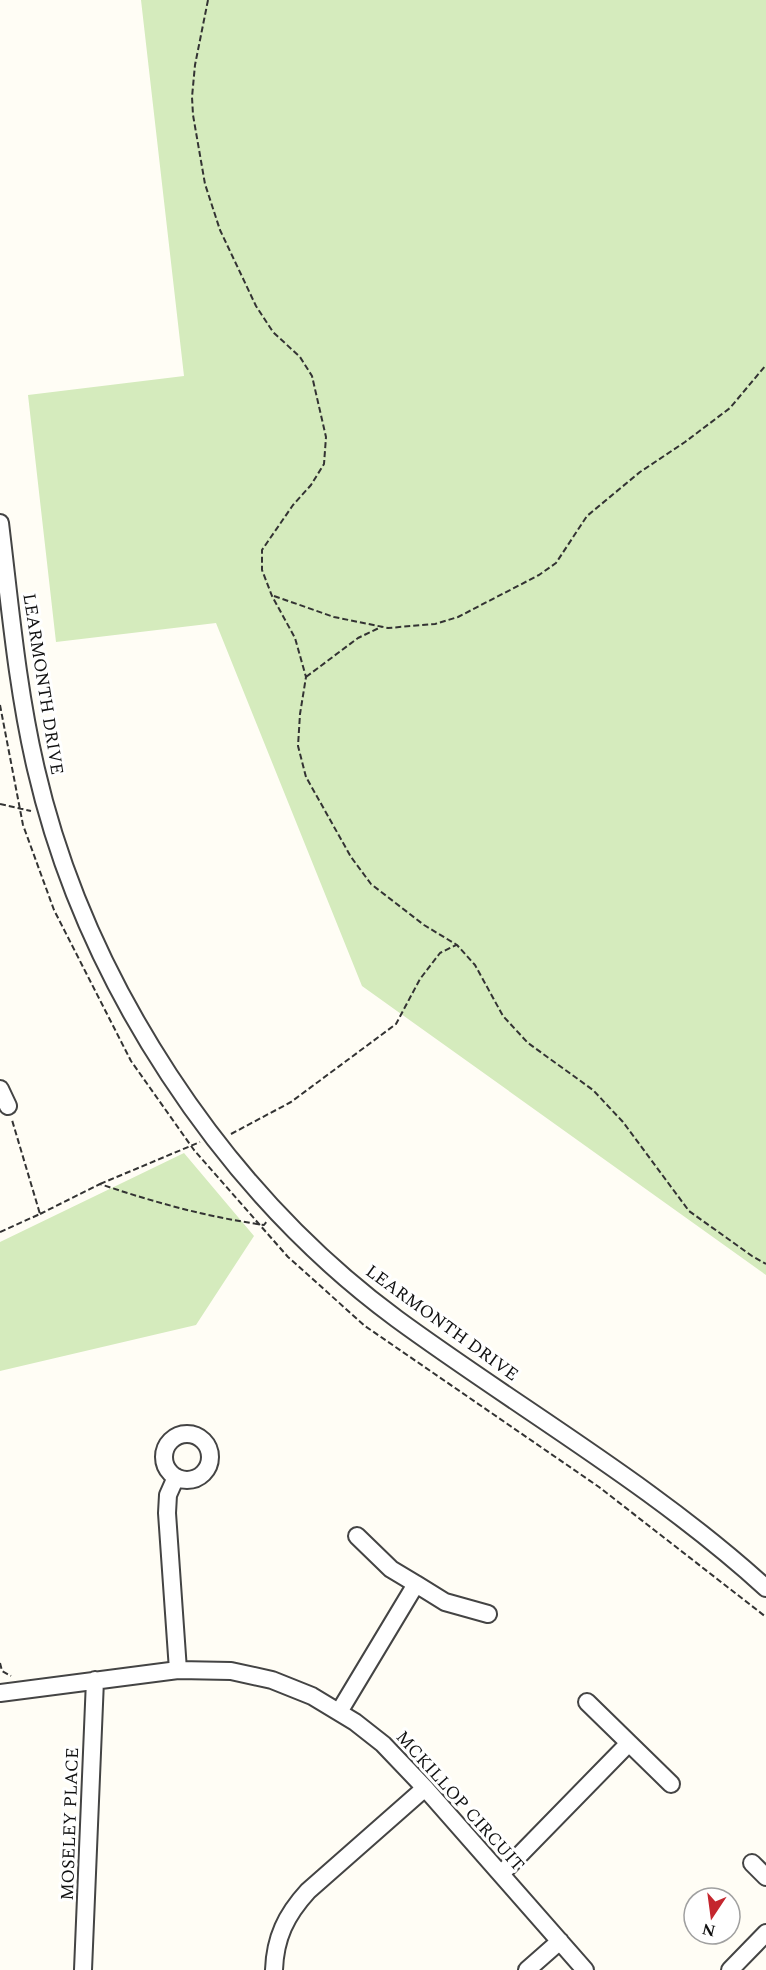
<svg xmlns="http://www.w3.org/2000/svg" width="766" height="1970" font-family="Spectral,serif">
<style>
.green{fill:#d5ebbd}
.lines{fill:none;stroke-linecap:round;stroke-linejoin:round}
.minor-casing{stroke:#444;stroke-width:20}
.path{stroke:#333;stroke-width:2;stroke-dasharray:6 3;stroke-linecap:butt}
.minor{stroke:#fff;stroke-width:16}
.labels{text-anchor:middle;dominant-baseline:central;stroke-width:6;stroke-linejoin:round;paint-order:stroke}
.street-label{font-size:18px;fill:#111;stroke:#fff}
</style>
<rect width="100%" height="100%" fill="#fffdf5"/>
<path class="green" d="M141 0H766V1275L362 986 216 623 56 642 28 395 184 376Z
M184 1153 254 1236 196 1325 0 1371V1242Z"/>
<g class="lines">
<defs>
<path id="minor" d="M0 523C10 605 17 688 36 769 85 981 222 1190 397 1319 520 1409 653 1485 766 1588
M0 1089 8 1106
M164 1457a23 23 0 1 1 46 0a23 23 0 1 1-46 0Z
M176 1477 168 1495 167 1513 178 1670
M357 1536 391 1569 416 1584
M0 1693 178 1670 231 1671 272 1680 312 1696 355 1722 383 1744 425 1788 585 1970
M587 1702 671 1784
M339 1712 416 1584 445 1602 488 1614
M752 1863 766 1877
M501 1874 629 1743
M83 1970 95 1680
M274 1970C275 1938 286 1915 308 1891L425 1788
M527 1970 560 1941
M730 1970 766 1933"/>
</defs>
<use href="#minor" class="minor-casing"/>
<path class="path" d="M208 0 195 65 192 97 193 115 205 184 220 230 256 306 273 332 300 357 312 376 326 437 324 464 311 485 293 505 262 550V570L272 596 295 638 306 677 300 714 298 746 306 777 351 857 371 884 424 925 457 945 475 965 503 1016 528 1043 593 1090 623 1122 689 1211 752 1256 766 1264
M274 596 334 617 388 628 435 624 458 617 539 575 556 563 587 516 640 472 685 442 730 408 766 365
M306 677 358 638 381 627
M0 705 23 825 54 910 131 1061 194 1150 288 1257 365 1326 599 1487 766 1617
M0 804 31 811
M231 1134 291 1102 396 1024 420 979 440 953 456 945
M100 1184 200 1142
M40 1214 100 1184C153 1202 207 1217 264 1225L267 1221
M0 1232 40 1214 12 1120
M0 1663 2 1671 11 1676"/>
<use href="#minor" class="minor"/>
</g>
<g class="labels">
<g class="street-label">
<text transform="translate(43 684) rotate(81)">LEARMONTH DRIVE</text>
<text transform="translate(442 1323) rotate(36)">LEARMONTH DRIVE</text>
<text transform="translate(460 1801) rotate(48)">MCKILLOP CIRCUIT</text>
<text transform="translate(70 1824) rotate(-88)">MOSELEY PLACE</text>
</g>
</g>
<g transform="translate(712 1916) rotate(193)"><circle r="28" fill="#ffffff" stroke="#a0a0a0" stroke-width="1.5"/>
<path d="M0-4.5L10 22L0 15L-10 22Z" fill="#c4262e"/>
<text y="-9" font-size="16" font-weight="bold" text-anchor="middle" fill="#111111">N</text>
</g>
</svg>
